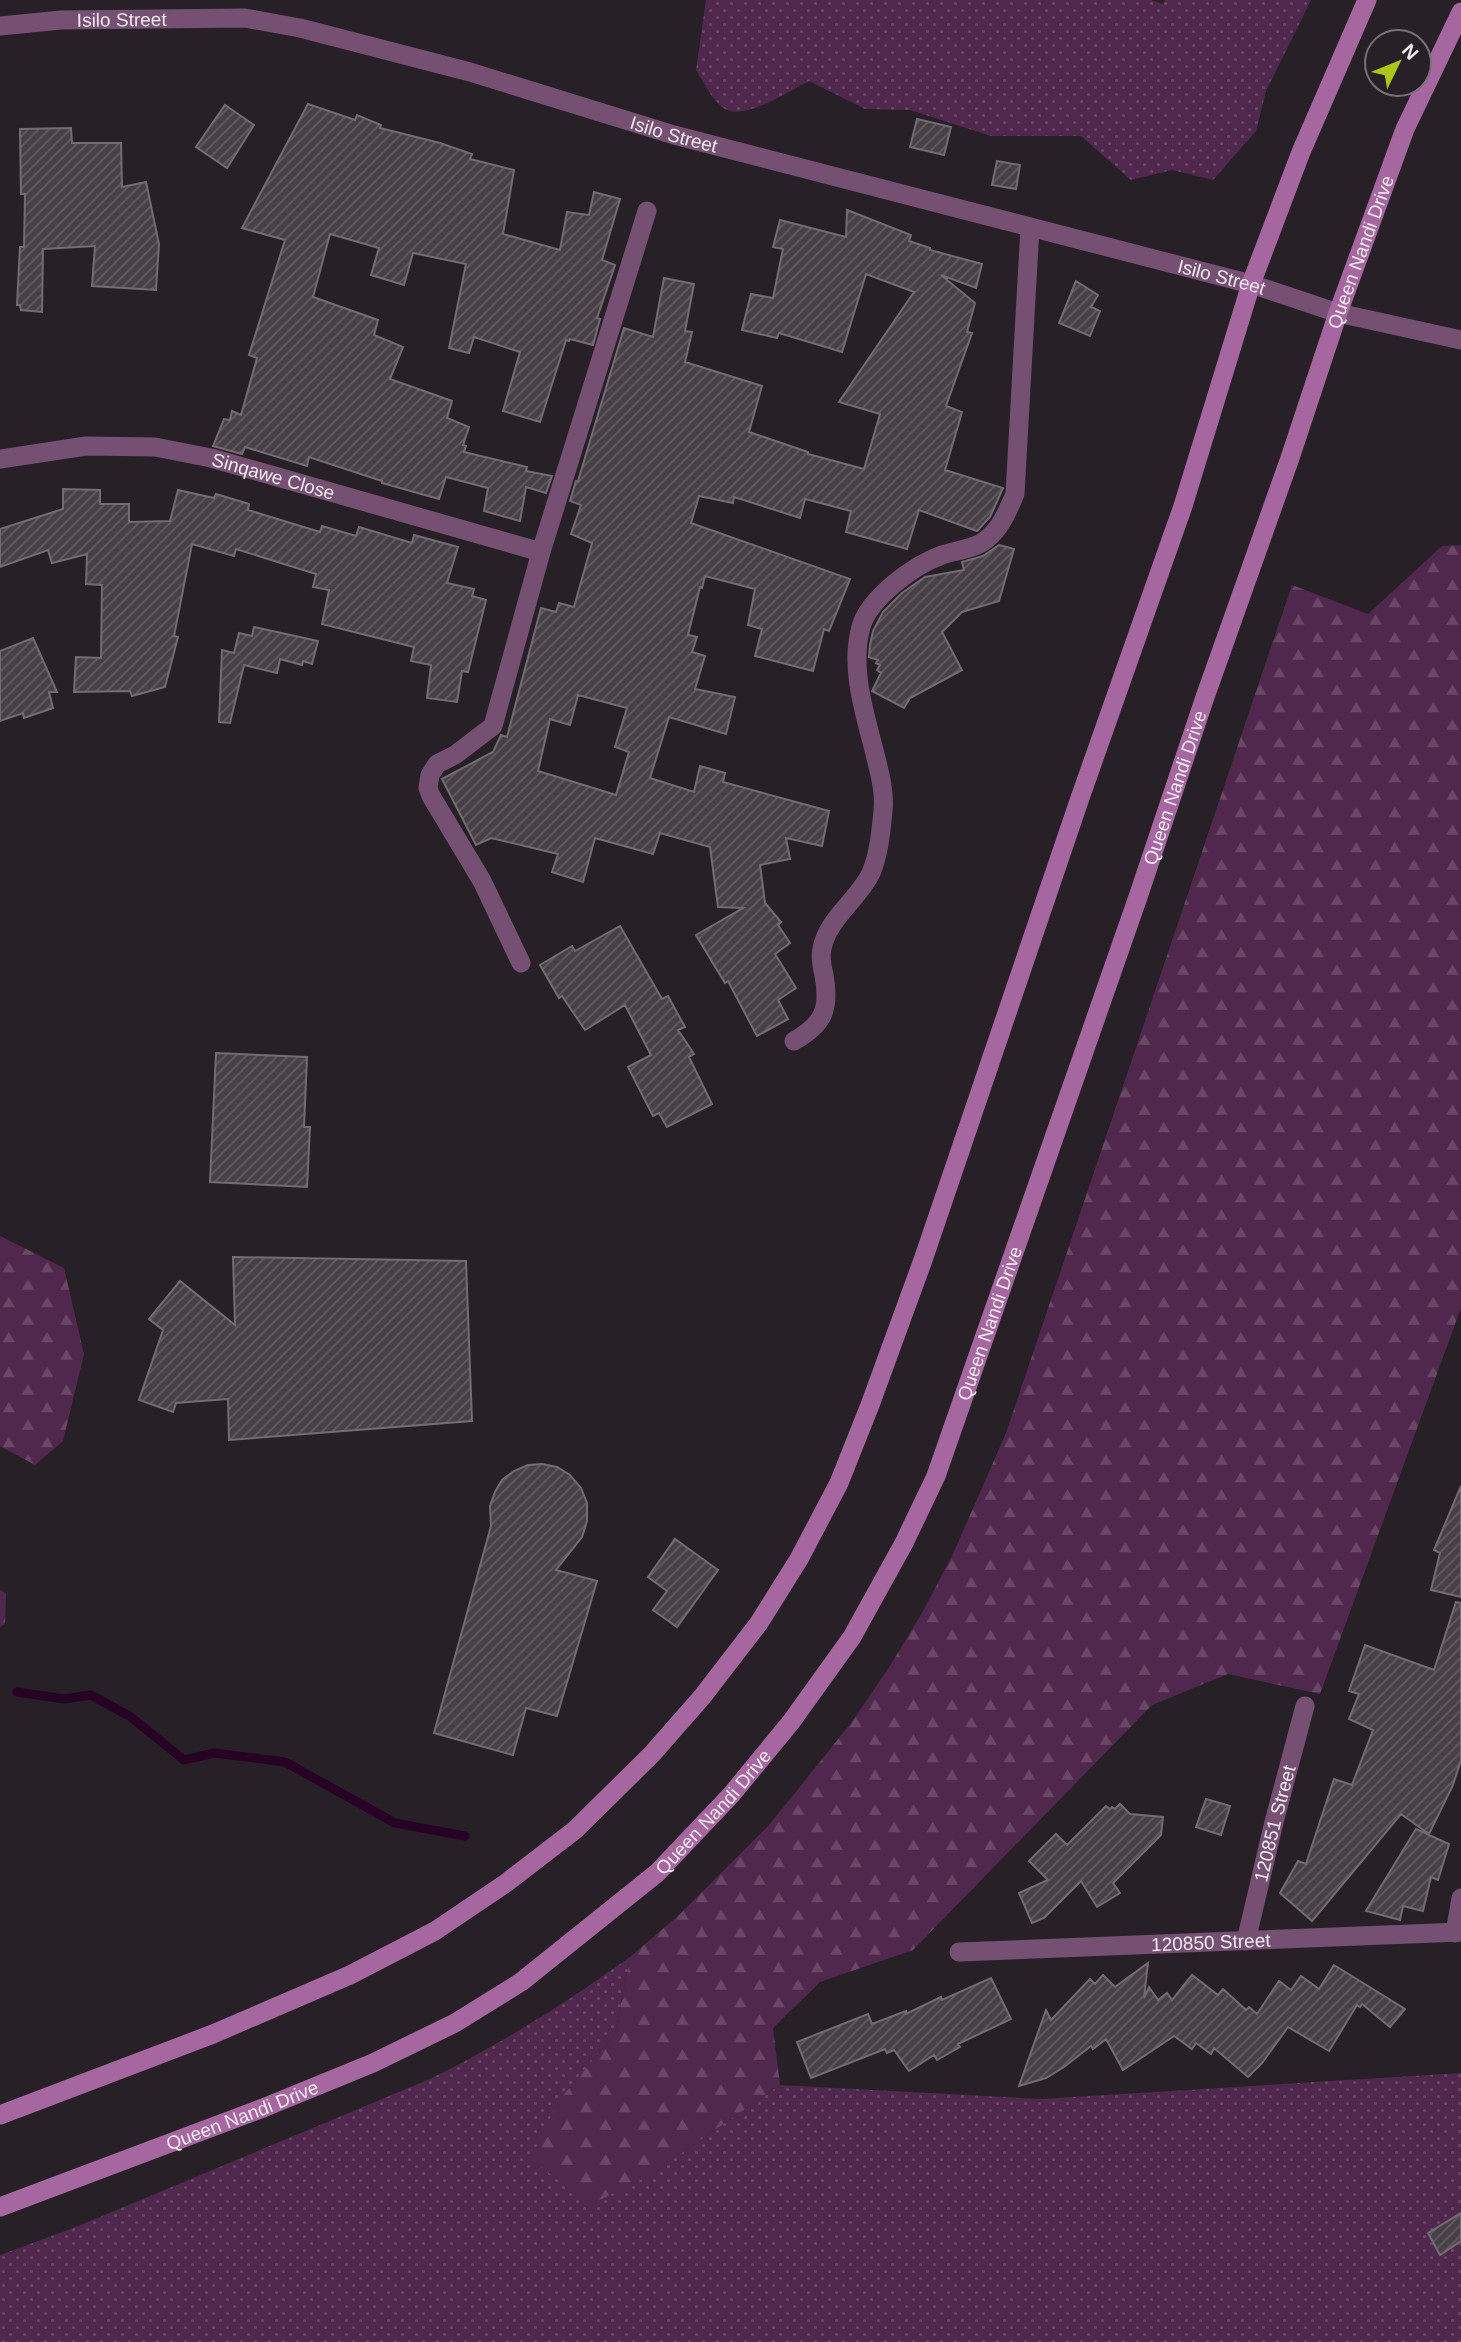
<svg xmlns="http://www.w3.org/2000/svg" width="1461" height="2342" font-family="Arial,sans-serif">
<style>
.grass{fill:url(#grass-dots)}
.forest{fill:url(#forest-firs)}
.lines{fill:none;stroke-linecap:round;stroke-linejoin:round}
.stream{stroke:#270225;stroke-width:9}
.building{fill:url(#building-hatch);stroke:#746b73;stroke-width:2;fill-rule:evenodd}
.minor{stroke:#765073;stroke-width:19}
.secondary{stroke:#a667a0;stroke-width:19}
.labels{text-anchor:middle;dominant-baseline:central;stroke-width:5;stroke-linejoin:round;paint-order:stroke}
.street-label{font-size:19px;fill:#f0eaef;stroke:#282027}
</style>
<defs>
<pattern id="grass-dots" width="8" height="8" patternUnits="userSpaceOnUse" patternTransform="scale(1.75)"><rect width="8" height="8" fill="#50284d"/><path d="M2 2h.1M6 6h.1" fill="none" stroke="#6a4767" stroke-width="1.8" stroke-linecap="round"/></pattern>
<pattern id="forest-firs" width="22" height="20" patternUnits="userSpaceOnUse" patternTransform="scale(1.75)"><rect width="22" height="20" fill="#50284d"/><path d="M5 1l3.5 6h-7zM16 11l3.5 6h-7z" fill="#6a4767"/></pattern>
<pattern id="building-hatch" width="6" height="6" patternUnits="userSpaceOnUse" patternTransform="scale(1.75)"><rect width="6" height="6" fill="#484047"/><path d="M-1 1l2-2M0 6l6-6M5 7l2-2" fill="none" stroke="#635c62"/></pattern>
</defs>
<rect width="100%" height="100%" fill="#282027"/>
<path class="grass" d="M706 0H1151L1163 4 1165 0H1311L1266 91 1256 131 1213 180 1172 170 1131 180 1081 136H991L910 110 865 109 809 81C790 90 742 124 722 107 711 98 703 81 696 70Z
M630 1957 615 2034 558 2101 645 2178 780 2085 1041 2099 1461 2073V2342H0V2255L76 2227 430 2079C501 2044 566 2003 630 1957Z"/>
<path class="forest" d="M1461 545V1308L1320 1694 1228 1674 1152 1705 913 1950 820 1982 773 2028 780 2085 645 2178 589 2205 531 2159 558 2101 615 2034 630 1957 679 1915 770 1824 851 1723 888 1669 922 1613 953 1554 1006 1433 1292 585 1368 614 1442 546Z
M0 1236 64 1268 84 1354 63 1441 35 1465 0 1446Z
M0 1590 6 1593 5 1624 0 1627Z"/>
<g class="lines">
<path class="stream" d="M17 1692 64 1699 91 1695 131 1717 184 1760 214 1753 285 1762 395 1823 465 1836"/>
</g>
<path class="building" d="M308 104 355 120 357 115 381 125 380 128 440 143 472 154 470 159 514 170 503 234 560 250 567 212 589 215 594 192 620 199 602 260 615 265 597 318 600 319 593 345 570 339 569 341 566 340 540 422 503 411 520 352 474 337 469 353 449 348 466 264 413 253 404 285 371 275 379 248 330 234 313 297 378 320 374 335 403 347 390 379 452 401 447 418 469 427 463 445 466 446 464 452 527 467 526 471 552 476 546 493 526 487 520 521 484 511 488 488 446 477 439 499 382 483V481L309 457 307 466 245 447 242 454 213 446 224 419 230 420 232 411 241 415 257 358 249 355 285 240 242 228Z
M225 105 254 125 227 168 196 147Z
M917 119 951 127 944 155 910 147Z
M71 128 72 143H121L122 187 146 182 159 244 156 290 92 286 95 246 43 249 42 312 21 310 20 305H17L20 247H24L25 194H21L20 129Z
M997 161 1020 165 1016 189 992 185Z
M847 210 911 235 909 241 930 248V250L982 264 976 288 941 275 975 303 967 332 972 333 946 406 962 412 945 470 1003 488 990 517 977 531 919 510 907 549 846 532 851 511 805 499 800 518 734 497 733 503 699 496 691 523 850 579 829 631 824 629 813 671 755 656 762 629 748 625 755 589 705 576 702 588 700 587 688 635 697 637 692 652 705 656 695 689 735 697 726 734 669 717 650 778 694 792 700 766 725 773 723 782 829 811 822 846 786 838 790 859 760 865 765 903 781 922 778 925 790 943 775 954 796 988 778 1000 788 1019 757 1036 728 981 725 983 696 935 743 908 718 907 710 847 660 833 653 854 595 838 583 882 552 872 558 854 491 838 476 845 442 779 493 752 501 735 507 737 541 608 556 612 559 603 574 607 592 543 571 534 581 505 570 501 576 481H578L624 328 653 337 664 278 694 284 685 331 692 332 685 362 762 386 749 432 808 452V454L864 469 880 414 839 402 914 292 866 274 842 352 779 333 777 338 742 330 751 294 773 298 783 249 773 247 780 220 846 237ZM578 695 627 708 615 747 629 752 616 795 538 771 550 719 570 725Z
M1076 281 1098 295 1091 307 1100 311 1090 336 1059 323Z
M63 489 100 490V504H129V522L170 521 178 490 214 498 216 494 249 504 248 510 320 532 322 526 356 536 359 527 412 543 414 535 458 547 447 583 474 589 472 596 486 600 468 672 462 671 457 702 427 698 431 665 411 661 414 647 322 624 329 590 313 587 316 574 236 549 234 556 192 544 174 636 178 637 165 687 132 696 130 691 74 692 76 657 101 658 102 585 86 584 87 554 52 563 48 550 0 567V529L63 509Z
M999 545 1014 549 999 601 962 612 942 632 962 670 910 698 904 708 872 691 881 673 877 670 880 665 876 663 878 660 869 657 870 645 873 631 883 612 902 593 925 577 964 570 962 562 983 556Z
M254 627 318 641 312 664 303 661 302 665 280 659 277 673 244 665 230 723 219 722 222 650 234 653 239 633 252 636Z
M33 638 57 692H49L53 708 24 718 23 713 0 721V651Z
M620 926 662 999 668 996 685 1027 678 1030 694 1054 689 1057 712 1104 667 1127 659 1113 653 1116 628 1067 651 1055 625 1005 585 1030 562 996 559 998 540 965 572 946 575 951Z
M216 1053 307 1057 304 1127H310L307 1187 210 1182Z
M233 1257 466 1261 472 1421 229 1440 228 1399 176 1403 173 1412 139 1400 163 1330 149 1319 180 1281 235 1325Z
M542 1464 557 1467 570 1475 581 1488 587 1503V1521L582 1537 556 1570 597 1581 557 1716 526 1708 513 1755 434 1733 491 1526 490 1506 495 1492 502 1480 514 1471 528 1465Z
M1461 1486V1597L1431 1590 1440 1553 1434 1550Z
M675 1539 718 1570 677 1627 653 1610 667 1591 648 1577Z
M1456 1602 1461 1603V1760L1453 1785 1429 1834 1401 1814 1312 1921 1280 1893 1298 1861 1306 1864 1334 1779 1352 1785 1373 1730 1349 1719 1359 1694 1349 1691 1365 1645 1434 1670Z
M1206 1799 1230 1806 1221 1835 1196 1827Z
M1120 1804 1130 1814 1163 1817 1161 1835 1113 1883 1120 1893 1097 1907 1081 1881 1044 1918 1032 1923 1019 1893 1048 1880 1029 1861 1056 1834 1067 1845 1106 1806 1110 1809 1112 1807 1115 1809Z
M1416 1829 1449 1844 1438 1880 1431 1877 1423 1911 1403 1906 1400 1920 1366 1911Z
M1148 1963 1144 1998 1149 1987 1158 2000 1167 1993 1172 2000 1192 1975 1218 1995 1223 1989 1246 2010 1249 2007 1257 2014 1279 1981 1291 1990 1301 1976 1319 1989 1334 1965 1405 2009 1390 2027 1362 2004 1360 2007 1357 2005 1329 2051 1288 2027 1262 2063 1248 2077 1214 2048 1211 2054 1196 2043 1192 2049 1174 2036 1123 2070 1106 2039 1093 2049 1091 2046 1064 2067 1046 2078 1019 2086 1046 2010 1051 2020 1090 1979 1095 1984 1103 1975 1115 1987Z
M991 1978 1011 2019 958 2044 960 2047 937 2060 934 2055 909 2071 894 2050 887 2053 885 2049 811 2078 797 2042 868 2014 872 2024 906 2011V2014L941 1997 942 2000Z
M1461 2213V2241L1440 2255 1428 2233Z"/>
<g class="lines">
<g class="minor">
<path id="s1" d="M0 26 61 20 245 18 300 28 470 72 674 135 1251 284 1338 313 1461 340"/>
<path id="s2" d="M0 459 86 446 155 447 211 458 541 552"/>
<path d="M521 963 482 881 431 796 428 788 430 775 437 764 455 755 493 726 541 552 647 211"/>
<path d="M794 1041C824 1024 830 1009 824 975 822 967 820 957 822 949 827 919 858 900 871 873 879 854 881 831 883 811 885 793 880 775 876 758 866 717 849 669 861 627 869 598 914 565 942 555 956 550 976 549 987 539 1001 528 1008 510 1015 494L1030 227"/>
<path d="M1455 1933 1461 1898"/>
<path id="s3" d="M1246 1941 1274 1822 1305 1706"/>
<path id="s4" d="M959 1952 1461 1932"/>
</g>
<g class="secondary">
<path d="M0 2115 213 2034 350 1975 435 1931 506 1883 575 1830 652 1754 702 1697 759 1623 799 1559 839 1483 870 1405 923 1260 1080 798 1183 506 1251 284 1301 152 1367 0"/>
<path id="s5" d="M0 2207 263 2108 373 2063 455 2023 521 1982 657 1873 731 1795 791 1722 852 1637 904 1543 936 1476 1138 897 1204 700 1290 458 1338 313 1405 129 1461 12"/>
</g>
</g>
<g class="labels">
<g class="street-label">
<text stroke="none"><textPath href="#s1" startOffset="122">Isilo Street</textPath></text>
<text stroke="none"><textPath href="#s1" startOffset="690">Isilo Street</textPath></text>
<text stroke="none"><textPath href="#s5" startOffset="2527">Queen Nandi Drive</textPath></text>
<text stroke="none"><textPath href="#s1" startOffset="1256">Isilo Street</textPath></text>
<text stroke="none"><textPath href="#s2" startOffset="278">Sinqawe Close</textPath></text>
<text stroke="none"><textPath href="#s5" startOffset="1960">Queen Nandi Drive</textPath></text>
<text stroke="none"><textPath href="#s5" startOffset="1393">Queen Nandi Drive</textPath></text>
<text stroke="none"><textPath href="#s5" startOffset="826">Queen Nandi Drive</textPath></text>
<text stroke="none"><textPath href="#s3" startOffset="121">120851 Street</textPath></text>
<text stroke="none"><textPath href="#s4" startOffset="252">120850 Street</textPath></text>
<text stroke="none"><textPath href="#s5" startOffset="259">Queen Nandi Drive</textPath></text>
</g>
</g>
<g transform="translate(1398 63) rotate(47)"><circle r="33" fill="#282027" stroke="#787177" stroke-width="2"/>
<path d="M0-5L12 26L0 18L-12 26Z" fill="#aac719"/>
<text y="-10" font-size="19" font-weight="bold" text-anchor="middle" fill="#f0eaef">N</text>
</g>
</svg>
